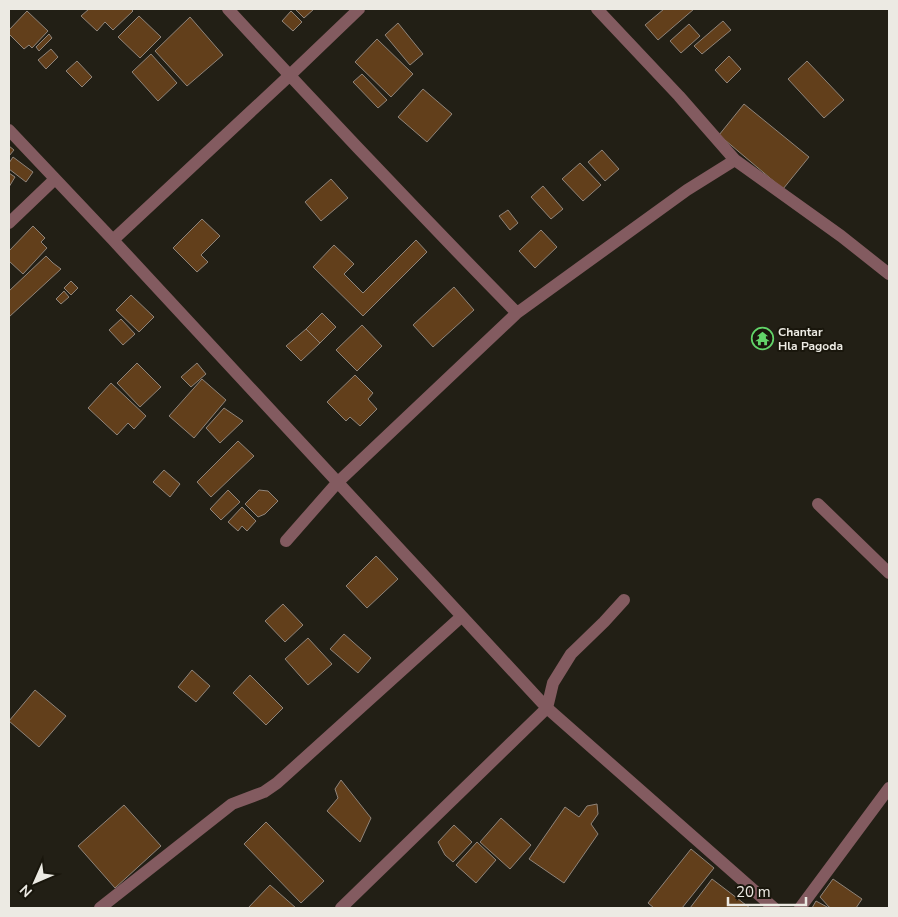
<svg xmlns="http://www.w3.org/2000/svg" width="898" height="917" font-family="'Nunito Sans',sans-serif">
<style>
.building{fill:#623f1b;stroke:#8f847a}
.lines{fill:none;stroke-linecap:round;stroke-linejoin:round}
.minor{stroke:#835b60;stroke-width:12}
.labels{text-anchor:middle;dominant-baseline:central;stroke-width:4;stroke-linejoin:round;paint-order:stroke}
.poi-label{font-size:12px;font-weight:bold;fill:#eceae3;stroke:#19160c;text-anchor:start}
</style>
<rect width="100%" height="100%" fill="#221f15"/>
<path class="building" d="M89 9H131L133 11 113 30 105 22 97 31 81 16Z
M295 9H314L304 18Z
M664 9H694L658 40 645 25Z
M27 11 48 31 32 48 29 45 24 49 9 34V30Z
M291 11 302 22 293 31 282 21Z
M139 16 161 37 140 58 118 37Z
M190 17 223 55 187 86 155 51Z
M723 21 731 30 702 54 694 46Z
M398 23 423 54 410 65 385 35Z
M689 24 700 36 681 53 670 41Z
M49 34 52 38 39 51 36 47Z
M377 39 413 74 391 97 355 62Z
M51 49 58 57 46 69 38 60Z
M151 54 177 83 158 101 132 72Z
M729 56 741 69 727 83 715 70Z
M77 61 92 77 82 87 66 71Z
M807 61 844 100 824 118 788 79Z
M362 74 387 100 378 108 353 82Z
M423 89 452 114 427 142 398 117Z
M744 104 809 157 783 189 719 135Z
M9 146 14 150 9 156Z
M602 150 619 169 605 181 588 162Z
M13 157 33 172 26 182 9 169V163Z
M580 163 601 185 583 201 562 179Z
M9 173 15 177 9 187Z
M331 179 348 198 321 221 305 202Z
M543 186 563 209 551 219 531 197Z
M508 210 518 223 510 230 499 216Z
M202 219 220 236 201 255 208 262 197 272 173 248Z
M33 226 45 238 41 242 47 248 23 274 9 261V251Z
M541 230 557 247 535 268 519 251Z
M416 240 427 252 363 316 313 267 334 245 354 264 344 274 363 293Z
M46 256 53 263 61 269 9 317V291Z
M71 281 78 288 71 295 64 288Z
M454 287 474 310 433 347 413 325Z
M64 291 69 297 61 304 56 299Z
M131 295 154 317 139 332 116 310Z
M322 313 336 327 320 343 306 329Z
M121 319 135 334 123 345 109 330Z
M362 325 382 346 357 371 336 350Z
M306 329 320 343 301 361 286 346Z
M137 363 161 387 140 407 117 383Z
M197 363 206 374 191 387 181 377Z
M355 375 373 393 368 399 377 409 360 426 350 417 346 421 327 402Z
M202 379 226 400 194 438 169 416Z
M111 383 146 416 134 429 128 423 117 435 88 408Z
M224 408 243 421 220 443 206 428Z
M238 441 254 456 211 497 197 482Z
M164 470 180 484 170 497 153 482Z
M228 490 240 502 221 520 210 509Z
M259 490 268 491 278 501 265 514 258 517 245 504Z
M242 507 256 521 247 531 242 526 238 531 228 522Z
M376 556 398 579 367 608 346 586Z
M283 604 303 625 285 642 265 621Z
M344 634 371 658 358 673 330 649Z
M308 638 332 664 308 685 285 659Z
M192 670 210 686 196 702 178 687Z
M250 675 283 708 266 725 233 693Z
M35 690 66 716 39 747 9 721Z
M341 780 371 818 360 842 327 811 338 798 335 789Z
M597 804 598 814 591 824 598 834 564 883 529 859 565 807 579 817 587 806Z
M124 805 161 846 115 888 78 846Z
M501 818 531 845 510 869 480 842Z
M266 822 324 881 301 903 244 844Z
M454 825 472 842 453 862 445 855 438 842Z
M477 842 496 860 476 883 456 865Z
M691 849 714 868 682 908H654L648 903Z
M712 879 750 908H690Z
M833 879 862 899 856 908H832L829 907 820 897Z
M270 885 296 908H248Z
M816 901 829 908H812Z"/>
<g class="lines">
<path class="minor" d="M228 9C323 112 419 213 517 313
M597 9 679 96 735 160
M9 130 113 240 547 708 774 908
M9 223 55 179
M113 240 289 76 359 9
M818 504 889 573
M286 541 337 483 517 313 687 190 735 160 841 236 889 274
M100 908 232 804 264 792 277 783 461 617
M341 908 547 708 553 683 571 654 604 622 624 600
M800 908 889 788"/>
</g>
<defs>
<symbol id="temple-ring" viewBox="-11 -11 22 22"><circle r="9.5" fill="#19160c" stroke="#62d469" stroke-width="1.5"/><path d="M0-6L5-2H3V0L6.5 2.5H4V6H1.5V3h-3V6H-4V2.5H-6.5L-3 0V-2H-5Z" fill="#62d469"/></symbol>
</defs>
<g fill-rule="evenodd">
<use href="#temple-ring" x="750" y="326" width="25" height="25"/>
</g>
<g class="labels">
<g class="poi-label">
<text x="778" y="332">Chantar<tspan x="778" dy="14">Hla Pagoda</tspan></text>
</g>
</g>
<rect width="898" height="917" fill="none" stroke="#eceae3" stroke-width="20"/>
<g transform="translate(35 882) rotate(225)" stroke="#19160c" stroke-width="4" paint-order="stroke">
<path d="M0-4L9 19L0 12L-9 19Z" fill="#eceae3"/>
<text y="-8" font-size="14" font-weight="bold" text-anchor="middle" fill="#eceae3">N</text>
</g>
<path d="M728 897v8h78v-8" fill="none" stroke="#eceae3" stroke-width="2.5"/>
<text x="736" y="897" font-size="15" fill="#eceae3" stroke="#19160c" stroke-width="4" paint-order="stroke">20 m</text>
</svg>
